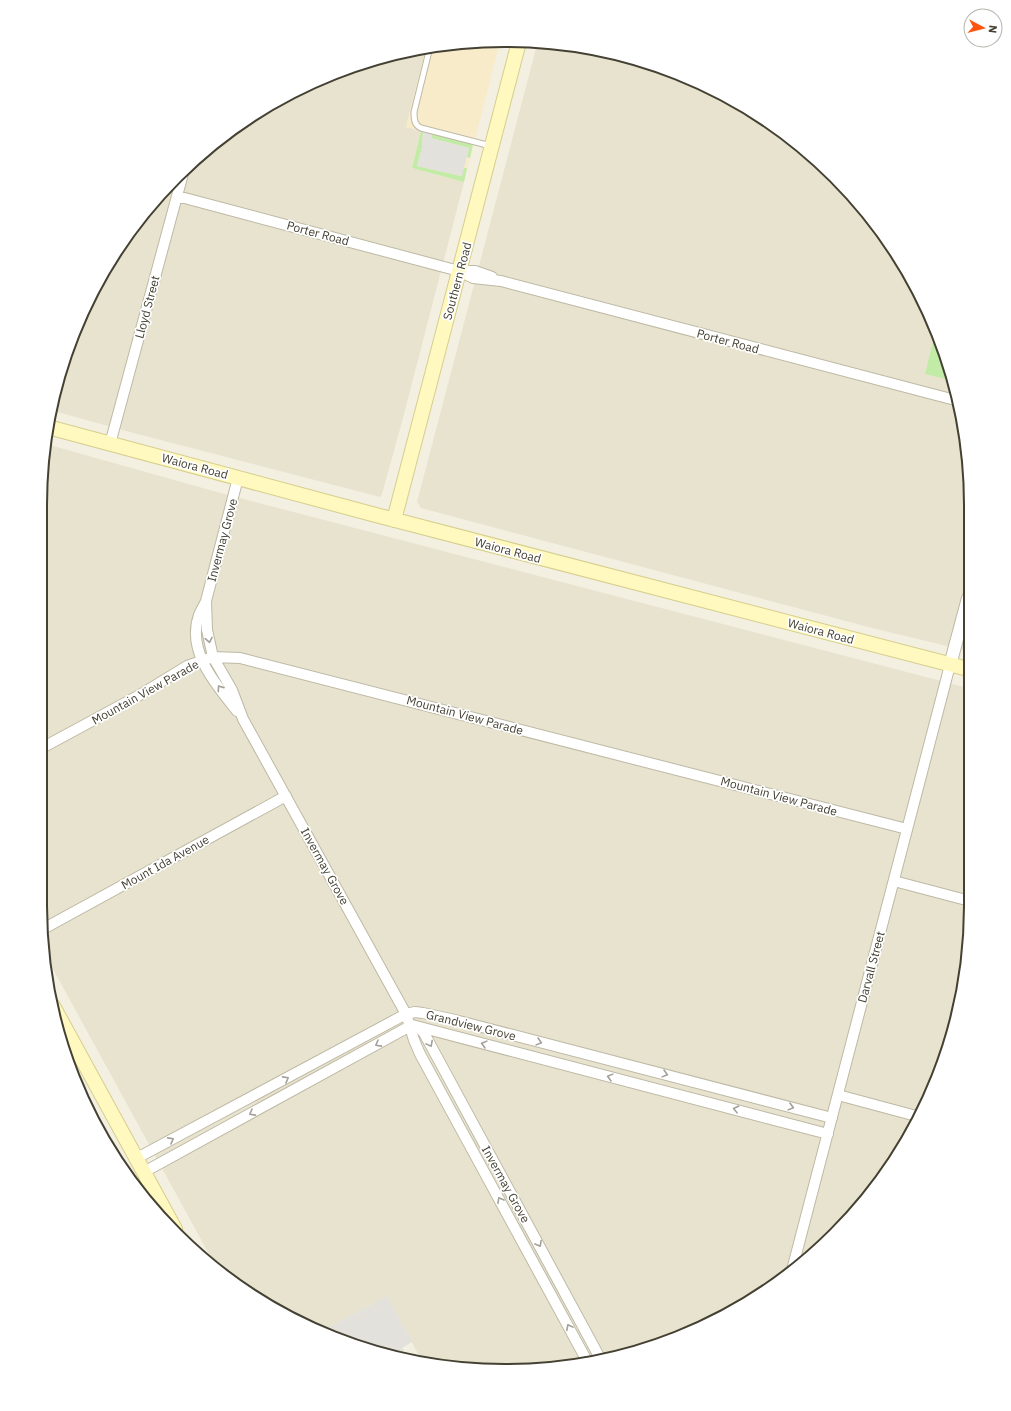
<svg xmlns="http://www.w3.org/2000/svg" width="1011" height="1411" font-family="'IBM Plex Sans',sans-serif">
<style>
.residential{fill:#e7e3cf}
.commercial{fill:#f7ebca}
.green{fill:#c2eba7}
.parking{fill:#e2e1db}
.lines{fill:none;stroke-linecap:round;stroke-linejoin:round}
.service-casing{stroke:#beb9a4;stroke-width:7}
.minor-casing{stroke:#beb9a4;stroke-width:12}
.tertiary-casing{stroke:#beb9a4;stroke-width:14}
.secondary-casing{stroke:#d6ce8d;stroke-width:16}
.service{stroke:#fff;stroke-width:5}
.minor{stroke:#fff;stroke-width:10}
.tertiary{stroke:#fff;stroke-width:12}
.secondary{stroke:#fff9c0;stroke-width:14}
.oneway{stroke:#a2a098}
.labels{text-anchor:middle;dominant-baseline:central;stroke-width:3.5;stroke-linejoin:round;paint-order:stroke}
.street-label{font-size:12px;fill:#444032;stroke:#fff}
.rim{fill:none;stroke:#444032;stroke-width:2}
</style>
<rect width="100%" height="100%" fill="#f3f0e2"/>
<path class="residential" d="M538 41 626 56 712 88 789 136 856 199 893 247 935 327 967 445 968 651 876 629 421 508 417 502Z
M426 48 406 127 421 131 412 168 464 182 402 422 382 494 380 497 130 432 50 410 75 328 102 273 155 199 199 155 273 102 356 65Z
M46 444 217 492 968 688 970 936 955 1026 923 1112 875 1189 812 1256 738 1309 684 1335 566 1367 505 1371 423 1363 387 1296 323 1331 300 1323 216 1267 47 958 40 905V505Z
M74 1074 126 1172 118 1164 88 1111Z"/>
<path class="commercial" d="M500 42 464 182 412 168 421 131 406 127 426 48 445 44Z"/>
<path class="green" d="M421 131H423L422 148 417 166 461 176 464 168H467L464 182 412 168Z
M432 134 473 144 470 158 467 157 469 148 431 138Z
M936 330 950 380 925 374Z"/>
<path class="parking" d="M423 131 432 134 431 138 469 148 462 176 417 166 422 148Z
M387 1296 412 1342 402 1348 409 1360 323 1331Z"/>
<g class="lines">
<defs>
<path id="service" d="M430 47 414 112C414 118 414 125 421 128L491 146"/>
<path id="minor" d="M177 196 459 271H475L492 277
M459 271 473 278 501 281 955 400
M110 444 184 170
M206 601 207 630 213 657 232 690 243 719 406 1014 414 1040 420 1054 587 1361
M237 711C216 685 186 651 199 615 201 610 204 606 206 601L238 478
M40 749 138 696 187 666 213 657 240 658 907 829
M894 881 970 901
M43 929 286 796
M418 1027 424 1033 600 1358
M838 1095 920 1117
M137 1158 406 1014 415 1012 423 1013 455 1020 832 1118
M144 1172 412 1025 828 1134
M792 1270 950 665"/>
<path id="tertiary" d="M950 665 968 598"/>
<path id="secondary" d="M48 427 372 514 968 669
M394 520 519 42
M53 1006 175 1229"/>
</defs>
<use href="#service" class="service-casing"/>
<use href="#minor" class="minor-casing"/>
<use href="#tertiary" class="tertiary-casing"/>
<use href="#secondary" class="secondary-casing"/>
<use href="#service" class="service"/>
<use href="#minor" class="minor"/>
<use href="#tertiary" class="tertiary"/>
<use href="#secondary" class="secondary"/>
</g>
<defs><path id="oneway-chevron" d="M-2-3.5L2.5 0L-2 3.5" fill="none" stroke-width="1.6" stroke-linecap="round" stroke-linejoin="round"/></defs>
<g class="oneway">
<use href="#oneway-chevron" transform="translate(209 640) rotate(79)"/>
<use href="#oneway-chevron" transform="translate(220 688) rotate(-125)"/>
<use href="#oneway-chevron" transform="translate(539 1042) rotate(15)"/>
<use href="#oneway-chevron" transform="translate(378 1044) rotate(151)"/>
<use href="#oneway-chevron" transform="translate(430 1044) rotate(62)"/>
<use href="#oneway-chevron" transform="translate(484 1044) rotate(-165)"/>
<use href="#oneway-chevron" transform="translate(665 1074) rotate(15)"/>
<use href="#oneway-chevron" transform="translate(610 1077) rotate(-165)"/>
<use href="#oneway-chevron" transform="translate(286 1079) rotate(-29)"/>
<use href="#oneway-chevron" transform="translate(791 1107) rotate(15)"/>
<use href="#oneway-chevron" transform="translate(736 1109) rotate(-166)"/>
<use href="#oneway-chevron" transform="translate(252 1113) rotate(151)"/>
<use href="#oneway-chevron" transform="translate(171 1140) rotate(-28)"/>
<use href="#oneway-chevron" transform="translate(500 1200) rotate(-119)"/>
<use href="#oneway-chevron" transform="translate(539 1244) rotate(61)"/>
<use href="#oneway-chevron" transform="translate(569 1327) rotate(-118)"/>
</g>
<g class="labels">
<g class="street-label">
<text transform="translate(318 233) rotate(15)">Porter Road</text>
<text transform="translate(457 281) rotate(-75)">Southern Road</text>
<text transform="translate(147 307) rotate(-75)">Lloyd Street</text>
<text transform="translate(728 341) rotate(15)">Porter Road</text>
<text transform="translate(195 466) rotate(15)">Waiora Road</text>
<text transform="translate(222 540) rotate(-75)">Invermay Grove</text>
<text transform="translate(508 550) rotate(15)">Waiora Road</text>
<text transform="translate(821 631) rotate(15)">Waiora Road</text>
<text transform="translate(145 692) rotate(-29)">Mountain View Parade</text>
<text transform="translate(465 715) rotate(15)">Mountain View Parade</text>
<text transform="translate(779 796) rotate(15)">Mountain View Parade</text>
<text transform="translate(165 862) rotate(-29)">Mount Ida Avenue</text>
<text transform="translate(325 866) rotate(61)">Invermay Grove</text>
<text transform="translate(871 967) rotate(-75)">Darvall Street</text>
<text transform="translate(471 1025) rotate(14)">Grandview Grove</text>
<text transform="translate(506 1184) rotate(61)">Invermay Grove</text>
</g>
</g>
<path d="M0 0H1011V1411H0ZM505 47H506A458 458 0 0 1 964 505V906A458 458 0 0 1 506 1364H505A458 458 0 0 1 47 906V505A458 458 0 0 1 505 47Z" fill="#fff" fill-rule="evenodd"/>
<path class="rim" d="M505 47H506A458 458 0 0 1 964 505V906A458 458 0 0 1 506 1364H505A458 458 0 0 1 47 906V505A458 458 0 0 1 505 47Z"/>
<g transform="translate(983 28) rotate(97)"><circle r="19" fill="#ffffff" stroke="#b4b3ad"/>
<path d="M0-3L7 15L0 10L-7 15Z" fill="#ff540d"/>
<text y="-6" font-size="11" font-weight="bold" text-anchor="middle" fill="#444032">N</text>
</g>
</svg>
